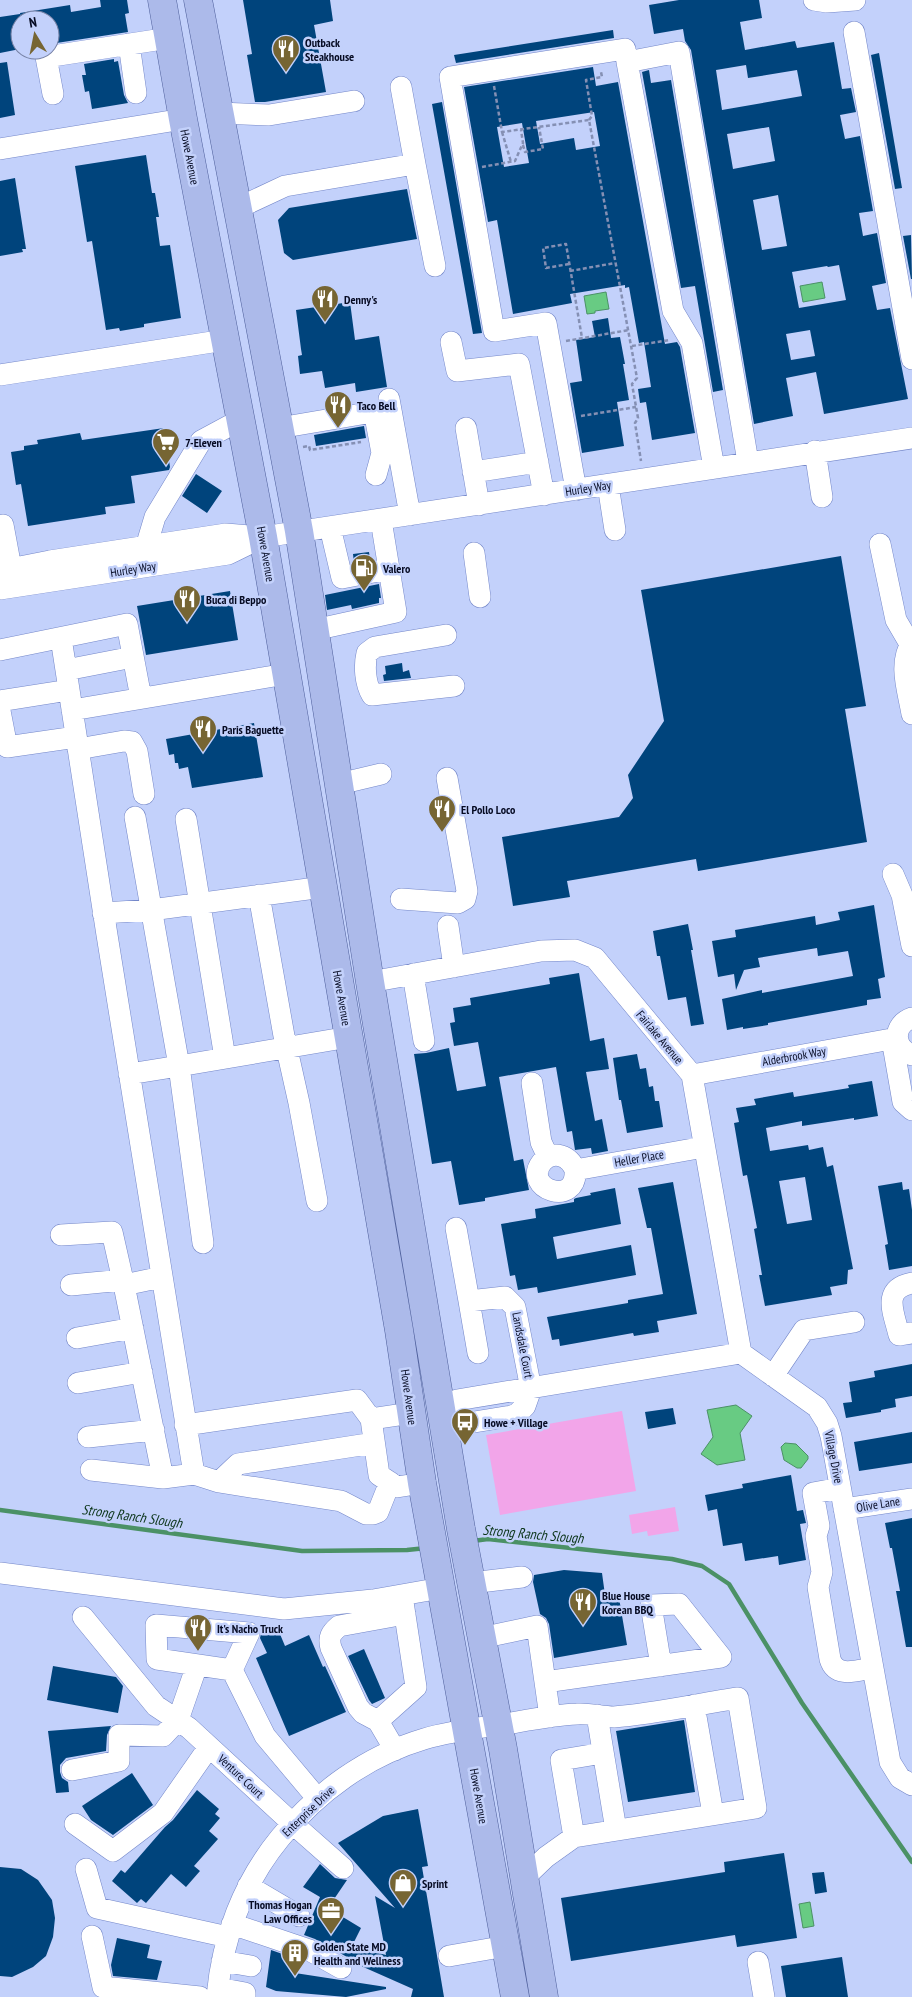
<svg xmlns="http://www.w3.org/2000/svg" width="912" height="1997" font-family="'PT Sans Narrow',sans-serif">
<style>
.green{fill:#f2a5e9}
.water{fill:#68cb83;stroke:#4b9166}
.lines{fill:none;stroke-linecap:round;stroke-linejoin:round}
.stream{stroke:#4b9166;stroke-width:4.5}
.building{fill:#00447c;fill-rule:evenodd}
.minor-casing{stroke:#7487c9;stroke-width:22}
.major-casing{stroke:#4e5f9b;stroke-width:29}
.path{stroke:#8590b4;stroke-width:2.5;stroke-dasharray:4 2.5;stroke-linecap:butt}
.minor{stroke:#fff;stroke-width:21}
.major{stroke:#acbaea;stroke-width:28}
.labels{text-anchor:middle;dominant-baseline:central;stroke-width:5;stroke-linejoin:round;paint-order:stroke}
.poi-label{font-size:12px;font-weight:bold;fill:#060b23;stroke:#c3d1fb;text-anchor:start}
.street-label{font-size:12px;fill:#060b23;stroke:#c3d1fb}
.water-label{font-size:14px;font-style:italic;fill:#0b3519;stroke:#c3d1fb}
</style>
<rect width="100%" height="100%" fill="#c3d1fb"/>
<path class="green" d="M622 1411 636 1491 500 1515 486 1435Z
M675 1507 679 1531 648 1536 647 1531 632 1534 629 1515Z"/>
<path class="water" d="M822 282 825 298 803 302 800 286Z
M606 292 609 309 595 311V313L587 314 584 296Z
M736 1405 752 1416 740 1433 745 1460 717 1465 701 1454 713 1437 707 1410Z
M785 1443 796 1444 808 1456V1459L801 1468H797L784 1460 781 1447Z
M810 1902 814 1926 803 1928 799 1904Z"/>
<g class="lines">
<path class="stream" d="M0 1510 302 1551 407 1550 426 1548
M473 1541 488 1539 672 1559 702 1566 729 1584 802 1703 912 1862"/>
</g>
<path class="building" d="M100 0H127L129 13 125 14 128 32 50 44V20H21L20 13 70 5 71 12 101 7Z
M243 0H330L333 21 314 25 326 92 265 102H255L247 55 252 54Z
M679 0H759L762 18 740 22 745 50 795 41 797 48 834 42 842 89 851 88 856 112 840 115 845 139 860 136 873 211 859 213 863 236 877 233 886 283 872 286 877 310 890 308 908 399 824 414 816 372 786 378 793 416 754 424 691 50 685 41 683 29 654 34 649 5ZM746 65 748 78 797 70 802 96 722 110 716 70ZM769 127 775 161 733 169 727 134ZM778 195 787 246 762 250 753 200ZM839 265 846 300 799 308 792 272 827 266 828 267ZM810 330 815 356 791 360 786 334Z
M20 14V49L0 53V17Z
M613 30 614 38 456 63 454 55Z
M879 53 902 188 895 189 871 55Z
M114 59V62L118 61 124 95 128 103 92 109 89 91 85 92 82 75H86L84 64Z
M7 62 15 115 0 118V63Z
M593 67 596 86 618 82 665 344 677 342 680 347 695 433 652 440 646 402 640 403 638 389 651 387 644 342 639 343 629 287 625 288V285L570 294 572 303 513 314 497 220 488 222 464 87ZM594 112 600 146 576 150 574 138 540 144 536 121ZM522 123 529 163 504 167 497 127Z
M649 70 651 83 671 80 723 390 713 392 695 286 681 288 642 72Z
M442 102 482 333 473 334 432 104Z
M146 155 152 193H155L159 217H156L160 246 170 245 181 318 144 324V327L120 331 119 328 106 330 92 241 87 242 75 166Z
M15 178 26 249H22L23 252 0 256V181Z
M407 189 417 239 293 260 284 253 278 220 289 208Z
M911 235 912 279H911L903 236Z
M350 302 355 340 379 336 387 387 356 392 355 383 325 388 322 371 300 374 298 356 302 355 301 349 296 310Z
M608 318 611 338 620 337 625 364H623L629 400 617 402 624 446 582 453 570 383 582 381 576 340 595 337 592 321Z
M364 426 366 438 316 446 314 435Z
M164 428 170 467 169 470 131 476 135 503 105 507 106 514 28 526 21 484 16 485 11 452 24 450V446L38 444 37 440 80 433 82 440Z
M196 474 222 491 207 513 182 496Z
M369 552 370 560 354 563 353 554Z
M841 556 866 706 845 709 867 842 698 871 696 859 567 881 570 897 513 906 502 837 619 817 633 798 628 775 664 721 641 590Z
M379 584 381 598H379V603L352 609 351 605 327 610 325 595Z
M230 591 238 640 146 655 137 606Z
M402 663 403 672 409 670 411 678 384 681 383 675 386 674 385 666Z
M254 723 263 777 192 788 188 767 179 769 178 763H175L174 754 169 755 166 739Z
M874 905 885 977 878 979 881 998 867 1000V1005L768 1023V1025L743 1029V1027L727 1030 722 999 762 990V993L853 976 848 951 818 956 817 948 758 958 760 967 744 970 736 990 734 974 718 977 712 941 736 937 735 930 815 916 816 925 840 920 838 912Z
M688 924 693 950H691L704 1024 691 1026 686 997 668 1000 660 956H657L653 931Z
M579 973 590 1041 604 1038 609 1069 586 1072 595 1121 602 1119 608 1151 592 1154 591 1148 575 1150 572 1131 567 1132 556 1067 499 1077 514 1161 523 1159 529 1190 485 1198V1201L459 1205 451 1161 432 1164 414 1054 426 1053 449 1048 457 1091 486 1086 478 1042 454 1046 450 1023 455 1022 453 1008 471 1005 470 998 550 984 549 978Z
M637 1054 640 1069 646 1068 649 1087 653 1086 655 1101H659L663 1127 627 1133 621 1100H619L613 1058Z
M872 1081 878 1116 854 1120V1118L802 1126V1121L766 1128 770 1151 808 1145 809 1150 823 1147 827 1167 833 1165 853 1269 848 1270 847 1284 830 1287 832 1295 765 1306 759 1275H762L754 1229 757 1228 747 1175 743 1176 734 1123 739 1122 736 1108 756 1105 754 1099 793 1092 794 1097 849 1088 848 1085ZM805 1177 812 1220 787 1224 779 1181Z
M673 1182 697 1314 657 1321 659 1332 634 1336 633 1333 560 1346 559 1339 552 1340 547 1317 628 1303V1300L663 1294 651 1228H647L638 1188Z
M902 1182 903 1190 909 1189 912 1210V1266L889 1270 885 1245 888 1244 878 1186Z
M615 1188 621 1224 553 1237 557 1259 631 1245 636 1275 538 1293 537 1287 518 1290 515 1275 510 1276 501 1224 536 1218 535 1209 574 1202V1199L576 1198 591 1195 590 1193Z
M912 1364V1396L895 1399 896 1407 881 1410V1412L846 1418 843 1403 852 1402 849 1382 875 1377 874 1371Z
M673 1408 676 1424 648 1429 645 1412Z
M912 1432V1463L859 1471 854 1442Z
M791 1475 797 1511 803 1510 806 1523 800 1524 806 1560 779 1565 778 1556 745 1561 742 1543 723 1546 717 1509 708 1511 705 1495 743 1488 742 1484Z
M912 1518V1647H906L896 1591H900L892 1548H890L885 1523Z
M564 1570 602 1573 605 1595 618 1592 627 1645 554 1658 549 1624 546 1618 540 1614 533 1582 534 1575Z
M277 1627 285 1646 309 1635 323 1667 325 1666 346 1712 289 1736 256 1658 267 1653 260 1638 261 1634Z
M364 1649 385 1698 372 1704 369 1700 348 1656Z
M53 1666 116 1677 123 1686 118 1713 47 1700Z
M684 1720 695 1792 628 1802 616 1731Z
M111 1726 107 1735 106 1751 66 1758 60 1765V1772L62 1778 68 1782 69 1792 56 1793 48 1731Z
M132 1773 153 1805 113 1835 91 1820 82 1806Z
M197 1790 219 1809 215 1814 220 1818 209 1831 218 1839 194 1866 200 1871 186 1887 171 1874 146 1903 141 1899 137 1903 112 1881 121 1870 125 1873 165 1827 173 1820Z
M418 1809 428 1866 422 1867 444 1997H411L413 1989 352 1962 347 1957 315 1939 304 1935 320 1897 303 1887 320 1864 335 1878 347 1880 328 1908 361 1928 352 1946 386 1955 375 1896 395 1908 338 1843 383 1816Z
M784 1853 797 1938 737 1947 735 1935 571 1961 561 1898 725 1872 724 1862Z
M0 1867 21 1869 38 1880 52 1900 55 1918 53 1937 46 1956 33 1967 12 1977 0 1976Z
M824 1872 827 1892 815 1894 812 1873Z
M117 1938 150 1945 147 1958 162 1961 157 1980 113 1976 111 1965Z
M271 1950 297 1959 295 1973 386 1987V1989L346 1997 276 1991 266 1987Z
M842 1957 848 1997H786L781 1966Z"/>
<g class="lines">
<defs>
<path id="minor" d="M814 0 827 2 855 0
M854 32 912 359
M129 44 136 93
M627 62 673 311 692 343 714 468
M53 94 46 57 169 38
M219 113 269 115 354 101
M0 149 183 119
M415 164 435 266
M238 208 285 186 415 164 401 87
M451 342 457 371 519 364 544 495
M0 375 225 340
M389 399 410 515
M279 428 367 413 375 416 382 453 376 475
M466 428 479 505
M815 451 822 497
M473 472 538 462
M608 485 615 530
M576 490 546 323 494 331 450 77 625 49 627 62 679 52 748 462
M3 525 11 568
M330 527 342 578 389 569
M880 544 896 620 910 644
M146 547 155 517 201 441 240 420
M474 553 480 597
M0 571 50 561 226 534 263 537 912 438
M0 589 228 554 263 537
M314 630 396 612 381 520
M446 635 375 647 367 653C364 666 365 683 372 695L454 686
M61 638 107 935 194 1474 219 1482 341 1501 366 1514H373L378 1512 390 1482
M912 642C898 664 908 690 912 714
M0 650 127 624 141 698
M66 670 133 657
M0 701 69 690
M72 710 286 674
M0 711 7 747 76 737
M78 749 124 741 132 742 137 751 144 794
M339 784 381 774
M135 817 179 1066 349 1037
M186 819 225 1058
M893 874 902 895 912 946
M259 895 284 1036 299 1103 317 1201
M401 899 458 903 465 899 467 891 447 778
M103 913 151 910 323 887
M448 926 454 967
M413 974 424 1041
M370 982 541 951 575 950 595 958 692 1075 741 1353
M912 1018C892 1025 893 1048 912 1055
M892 1039 903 1102 912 1110
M129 1074 179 1066 203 1243
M692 1075 897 1038
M532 1083 541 1142 548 1157
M575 1170C578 1208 521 1189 542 1162 553 1149 570 1156 575 1170L704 1147
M61 1235 112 1232 124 1285 162 1277
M912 1283C881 1289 894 1313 899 1335L912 1333
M71 1285 123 1280
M124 1285 163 1478
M469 1301 478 1353
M77 1338 133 1328
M773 1376 804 1330 854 1322
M78 1383 142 1372
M411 1413 371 1419 379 1475 397 1487 422 1483
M452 1414 457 1400 741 1353 817 1407 827 1423 831 1436 890 1762 900 1778 912 1785
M452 1414 462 1424 511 1416 517 1414 525 1406 531 1389 515 1307 505 1297 469 1301 456 1228
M185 1425 357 1400 371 1419
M88 1437 154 1430
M91 1470 163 1478 194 1474
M219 1482 238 1464 374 1443
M840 1488 813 1493 819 1526 816 1536 822 1572 818 1587 830 1659C836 1679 858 1670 873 1668
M844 1509 912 1499
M0 1573 284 1609 373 1600 441 1588
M471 1583 522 1577
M83 1617 156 1706 189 1728 292 1823 343 1868
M156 1625 249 1633 232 1670 157 1659Z
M481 1638 537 1626 550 1717
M232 1670 265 1736 317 1798
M545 1682 721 1657 679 1604 651 1605 661 1666
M694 1705 713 1814
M597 1715 616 1830
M378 1721 416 1687 403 1602
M395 1750 378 1721 363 1713 358 1707 331 1648C328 1637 331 1633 339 1626L405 1614
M72 1770 119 1761V1735L163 1736 178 1720 197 1665
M75 1824 113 1851 163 1813 209 1747
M574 1837 561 1760 603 1753
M86 1869 97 1908 228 1937
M248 1886 299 1916
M232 1924 309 1950 341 1968
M92 1936 103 1987 200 1997
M449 1956 506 1946
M222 1961 251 1966
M758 1962 764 1997
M218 1988 245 1993V1997
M217 1997C222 1939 243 1883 280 1838 317 1792 367 1756 424 1739 451 1731 478 1728 506 1724 529 1720 553 1715 577 1714 589 1713 602 1717 614 1717 654 1714 698 1704 738 1698L756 1808 574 1837 546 1857 524 1878"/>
<path id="major" d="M162 0 183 119 263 537 399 1330 422 1483 515 1997
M198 0 299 531 370 982 461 1529 503 1749 544 1997"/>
</defs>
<use href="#minor" class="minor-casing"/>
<use href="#major" class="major-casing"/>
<path class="path" d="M494 86 502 132 589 120 637 378 632 384 638 418 635 423 641 461
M589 120 592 116 586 80 602 77 601 72
M502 132 511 162
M523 145 525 152 543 149 539 127
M482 167 515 161 523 143 521 130
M569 264 546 268 543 248 566 244 582 338
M570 271 615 263
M566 341 629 330
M632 346 670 340
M581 416 636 407
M303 447 309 446 310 450 361 442"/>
<use href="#minor" class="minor"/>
<use href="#major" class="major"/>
</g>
<defs>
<symbol id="restaurant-pin" viewBox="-11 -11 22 30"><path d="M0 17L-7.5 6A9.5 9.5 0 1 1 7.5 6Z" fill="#766533" stroke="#c3d1fb"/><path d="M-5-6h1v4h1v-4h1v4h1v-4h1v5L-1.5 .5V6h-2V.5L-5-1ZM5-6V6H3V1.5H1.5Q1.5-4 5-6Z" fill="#fff"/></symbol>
<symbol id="supermarket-pin" viewBox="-11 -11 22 30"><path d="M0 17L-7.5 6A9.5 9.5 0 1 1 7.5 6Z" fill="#766533" stroke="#c3d1fb"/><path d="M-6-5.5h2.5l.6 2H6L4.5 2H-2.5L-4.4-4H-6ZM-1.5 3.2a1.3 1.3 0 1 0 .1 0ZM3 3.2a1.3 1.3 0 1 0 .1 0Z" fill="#fff"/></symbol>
<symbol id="fuel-pin" viewBox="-11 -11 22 30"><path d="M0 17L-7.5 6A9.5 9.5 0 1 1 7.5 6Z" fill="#766533" stroke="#c3d1fb"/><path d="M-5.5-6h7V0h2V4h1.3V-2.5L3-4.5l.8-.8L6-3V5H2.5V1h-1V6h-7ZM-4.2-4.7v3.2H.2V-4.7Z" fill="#fff"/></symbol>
<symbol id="bus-pin" viewBox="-11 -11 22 30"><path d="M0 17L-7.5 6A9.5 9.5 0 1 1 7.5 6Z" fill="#766533" stroke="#c3d1fb"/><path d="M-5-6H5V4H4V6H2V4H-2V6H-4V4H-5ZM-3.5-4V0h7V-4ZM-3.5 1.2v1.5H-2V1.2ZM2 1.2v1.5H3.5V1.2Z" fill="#fff"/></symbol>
<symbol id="shop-pin" viewBox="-11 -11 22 30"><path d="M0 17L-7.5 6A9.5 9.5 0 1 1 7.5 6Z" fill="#766533" stroke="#c3d1fb"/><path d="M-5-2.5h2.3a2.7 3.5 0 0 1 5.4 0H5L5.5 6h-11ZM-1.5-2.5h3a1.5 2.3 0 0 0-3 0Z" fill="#fff"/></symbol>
<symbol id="office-pin" viewBox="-11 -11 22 30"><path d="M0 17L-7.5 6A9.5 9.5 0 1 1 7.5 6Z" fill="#766533" stroke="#c3d1fb"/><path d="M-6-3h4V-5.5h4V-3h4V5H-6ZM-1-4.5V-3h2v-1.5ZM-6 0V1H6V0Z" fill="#fff"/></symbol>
<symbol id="building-pin" viewBox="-11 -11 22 30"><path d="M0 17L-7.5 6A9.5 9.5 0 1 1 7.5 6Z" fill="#766533" stroke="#c3d1fb"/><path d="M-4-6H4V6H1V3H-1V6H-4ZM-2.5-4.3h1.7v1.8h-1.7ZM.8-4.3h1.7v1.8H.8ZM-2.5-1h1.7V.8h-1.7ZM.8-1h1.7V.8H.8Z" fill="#fff"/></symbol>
</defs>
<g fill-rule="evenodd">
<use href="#restaurant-pin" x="270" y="33" width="32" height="43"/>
<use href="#restaurant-pin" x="309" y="283" width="32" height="43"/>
<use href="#restaurant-pin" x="322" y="389" width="32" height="43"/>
<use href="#supermarket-pin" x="150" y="426" width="32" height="43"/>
<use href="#fuel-pin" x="348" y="552" width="32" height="43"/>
<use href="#restaurant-pin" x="171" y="583" width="32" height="43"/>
<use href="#restaurant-pin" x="187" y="713" width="32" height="43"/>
<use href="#restaurant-pin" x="426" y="793" width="32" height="43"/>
<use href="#bus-pin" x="449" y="1406" width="32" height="43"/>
<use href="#restaurant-pin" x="567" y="1586" width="32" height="43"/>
<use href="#restaurant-pin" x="182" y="1612" width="32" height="43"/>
<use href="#shop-pin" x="387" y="1867" width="32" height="43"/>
<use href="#office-pin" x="315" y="1895" width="32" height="43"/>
<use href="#building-pin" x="279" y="1937" width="32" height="43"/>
</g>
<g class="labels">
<g class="poi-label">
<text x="305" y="42">Outback<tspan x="305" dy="14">Steakhouse</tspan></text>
<text x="344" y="299">Denny's</text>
<text x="357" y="405">Taco Bell</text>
<text x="185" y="442">7-Eleven</text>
<text x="383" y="568">Valero</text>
<text x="206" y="599">Buca di Beppo</text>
<text x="222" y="729">Paris Baguette</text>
<text x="461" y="809">El Pollo Loco</text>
<text x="484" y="1422">Howe + Village</text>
<text x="602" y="1595">Blue House<tspan x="602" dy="14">Korean BBQ</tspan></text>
<text x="217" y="1628">It's Nacho Truck</text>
<text x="422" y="1883">Sprint</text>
<text x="312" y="1904" text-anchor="end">Thomas Hogan<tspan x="312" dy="14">Law Offices</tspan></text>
<text x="314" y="1946">Golden State MD<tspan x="314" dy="14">Health and Wellness</tspan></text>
</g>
<g class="street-label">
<text transform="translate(190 157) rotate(79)">Howe Avenue</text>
<text transform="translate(588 488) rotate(-9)">Hurley Way</text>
<text transform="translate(266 554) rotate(80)">Howe Avenue</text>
<text transform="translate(133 569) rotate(-9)">Hurley Way</text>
<text transform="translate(342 998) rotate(80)">Howe Avenue</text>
<text transform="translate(660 1037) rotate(50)">Fairlake Avenue</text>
<text transform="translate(794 1056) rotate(-10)">Alderbrook Way</text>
<text transform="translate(639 1158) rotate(-10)">Heller Place</text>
<text transform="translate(523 1345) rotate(79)">Landsdale Court</text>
<text transform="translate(409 1397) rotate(82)">Howe Avenue</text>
<text transform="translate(834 1457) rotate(79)">Village Drive</text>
<text transform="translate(878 1504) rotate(-9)">Olive Lane</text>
<text transform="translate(241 1776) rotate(43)">Venture Court</text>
<text transform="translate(479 1796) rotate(80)">Howe Avenue</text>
<text transform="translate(308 1811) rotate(-44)">Enterprise Drive</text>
</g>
<g class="water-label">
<text transform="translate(132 1516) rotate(8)">Strong Ranch Slough</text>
<text transform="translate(533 1534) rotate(5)">Strong Ranch Slough</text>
</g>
</g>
<g transform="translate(35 35) rotate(350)"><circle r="24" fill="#c3d1fb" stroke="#7782a5"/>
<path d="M0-4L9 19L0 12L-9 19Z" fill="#766533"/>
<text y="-8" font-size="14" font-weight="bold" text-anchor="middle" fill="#060b23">N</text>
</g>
</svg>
